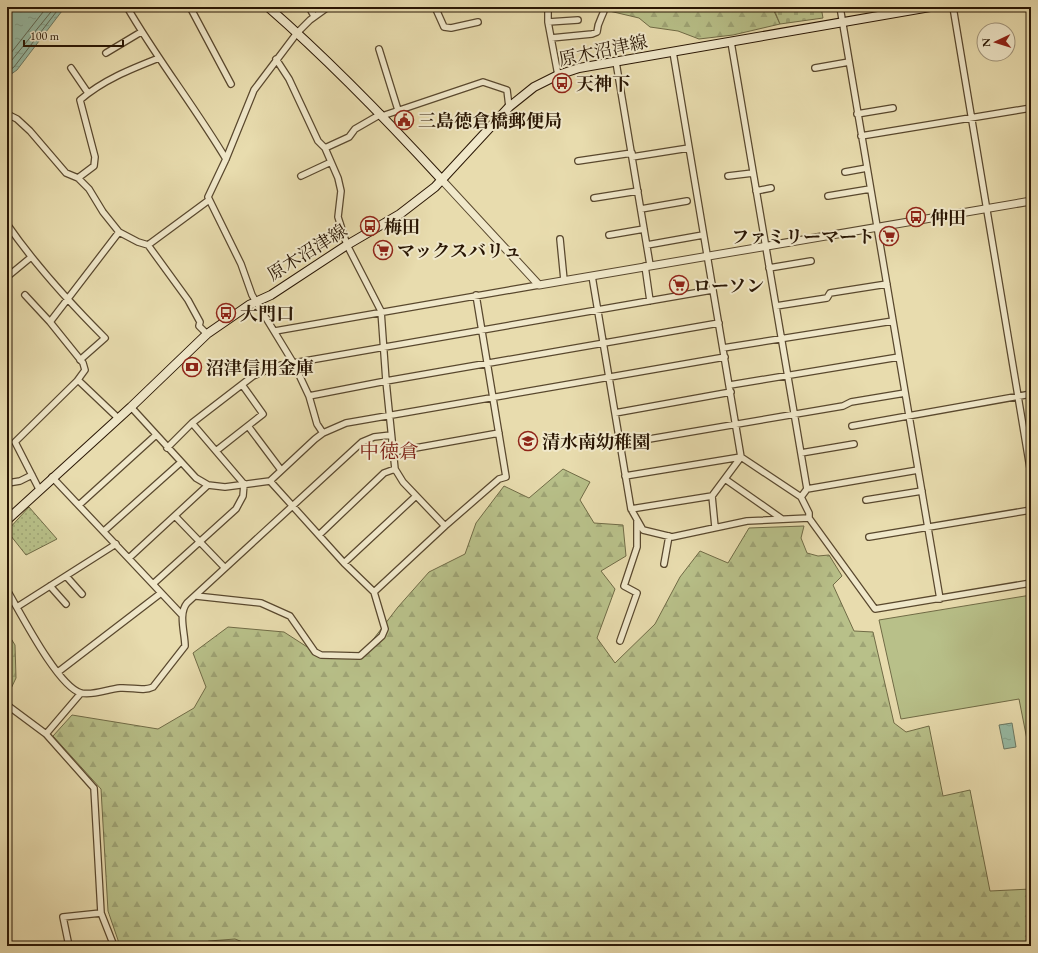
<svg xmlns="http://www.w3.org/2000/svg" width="1038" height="953" font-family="'EB Garamond','Noto Serif JP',serif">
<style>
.grass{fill:url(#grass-dots);stroke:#706b46}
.forest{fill:url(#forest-firs);stroke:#706b46}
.cemetery{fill:url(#cemetery-stones);stroke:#706b46}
.garden{fill:#b8c089;stroke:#706b46}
.water{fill:url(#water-ripples);stroke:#6c7a65}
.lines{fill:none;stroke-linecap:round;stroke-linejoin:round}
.shore{stroke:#606955;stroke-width:1}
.minor-casing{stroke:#59482e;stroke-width:8}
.tertiary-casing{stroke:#59482e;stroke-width:9}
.secondary-casing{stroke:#291604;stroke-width:10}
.minor{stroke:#f0e8ca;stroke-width:5.5}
.tertiary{stroke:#f0e8ca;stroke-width:7}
.secondary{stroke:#f0e8ca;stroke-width:8}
.labels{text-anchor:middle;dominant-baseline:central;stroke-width:4;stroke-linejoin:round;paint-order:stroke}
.street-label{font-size:18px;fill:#291604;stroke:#f0e8ca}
.poi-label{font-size:18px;font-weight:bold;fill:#291604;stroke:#f0e8ca;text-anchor:start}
.quarter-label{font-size:20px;fill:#7a1f14;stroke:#f0e8ca}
</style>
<defs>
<pattern id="grass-dots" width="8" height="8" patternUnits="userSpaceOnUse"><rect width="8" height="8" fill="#b8c089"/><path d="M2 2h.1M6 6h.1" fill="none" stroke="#9ea475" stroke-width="1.8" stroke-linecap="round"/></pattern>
<pattern id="forest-firs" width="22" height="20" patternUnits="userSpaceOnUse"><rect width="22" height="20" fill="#b8c089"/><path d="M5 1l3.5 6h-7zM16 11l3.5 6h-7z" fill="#9ea475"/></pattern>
<pattern id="cemetery-stones" width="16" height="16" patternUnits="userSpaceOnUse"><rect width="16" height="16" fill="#b8c089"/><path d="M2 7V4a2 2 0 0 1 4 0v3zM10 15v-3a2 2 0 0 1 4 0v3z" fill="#9ea475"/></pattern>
<pattern id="water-ripples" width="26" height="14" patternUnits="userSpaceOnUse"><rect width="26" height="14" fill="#98bca6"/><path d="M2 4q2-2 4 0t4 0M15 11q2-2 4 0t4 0" fill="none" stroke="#83a18d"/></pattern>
</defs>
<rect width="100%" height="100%" fill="#e8dcae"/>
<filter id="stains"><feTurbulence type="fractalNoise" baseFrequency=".005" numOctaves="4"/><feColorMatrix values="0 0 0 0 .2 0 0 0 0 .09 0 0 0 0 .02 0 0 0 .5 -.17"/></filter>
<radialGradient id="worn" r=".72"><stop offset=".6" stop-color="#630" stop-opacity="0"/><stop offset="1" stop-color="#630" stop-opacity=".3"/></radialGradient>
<path class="grass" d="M29 507 57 539 26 555 7 531Z"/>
<path class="forest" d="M606 7H772L780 24 733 35 699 39 678 31 650 27 639 18 605 10Z
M563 469 590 482 580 500 594 523 623 525 626 556 601 571 615 589 597 638 615 663 655 624 680 577 700 551 728 563 749 528 804 526 801 538 807 553 818 556 829 555 842 576 833 585 854 631 873 632 894 723 906 732 929 726 943 796 970 790 990 891 1031 889V946H120L108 911 101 789 53 736 72 715 158 729 194 708 206 687 193 653 228 627 284 632 315 652 352 657 365 650 398 607 429 572 465 554 476 523 504 486 529 498Z
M7 632 15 645 16 678 7 697Z"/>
<path class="cemetery" d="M773 7H821L823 18 780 24Z"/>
<path class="garden" d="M1031 595V760L1019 699 901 719 879 620Z
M235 939 253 946H195L209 941Z"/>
<path class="water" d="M7 7H65L17 70 7 77Z
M1012 723 1016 747 1004 749 999 725Z"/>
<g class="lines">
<path class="shore" d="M7 58 47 7
M7 66 55 7
M7 72 14 67 60 7"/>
<defs>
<path id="minor" d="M127 7C157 59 195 107 226 159
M190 7 231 84
M309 7 314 16
M435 7 444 27 451 28 478 22
M548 7V22L558 75
M840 7 940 599
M953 7 1031 474
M548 22 578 20
M551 38 592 34 597 32C598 19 603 18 605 7
M731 42 807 489 801 497
M379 49 398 110
M106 53 141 32
M276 59 289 79 318 141 325 148 338 178 341 191 338 217 347 245 381 311 386 381 395 469 403 482 445 526
M616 62 650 265
M71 68 88 93
M815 68 849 62
M7 114 17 119 30 131 66 173 78 178 89 189 103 212 119 232 138 242 148 245 188 300 200 322 199 326 207 334
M857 114 893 108
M382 116 483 82 507 90 509 107
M861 136 1031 108
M325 148 349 137 355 129 381 114
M632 157 689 148
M578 161 632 153
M845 172 867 168
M301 176 331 162
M728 176 753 173
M78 178 94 166 95 157 80 100C103 80 131 69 159 58
M756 191 771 188
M828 196 870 189
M594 198 638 191
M641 209 687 201
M7 224C36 266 69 302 105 338L80 360
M609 235 644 229
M560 239 564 280
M148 245 209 200
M647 245 703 235
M645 266 650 301
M769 268 811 261
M592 276 631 509 712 496 741 457 673 52
M7 277 30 258
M25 295 50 322
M776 306 827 298 830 293 887 284
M275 331 539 285
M723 348 893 321
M78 380 118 418
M730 385 899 357
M309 396 386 381 719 323
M131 407 196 478 208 485 225 487 270 481 315 439 323 433 346 423 725 357
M615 413 731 392
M248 426 281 470
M852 426 1031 394
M323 433 317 424 309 396 294 364 252 295 241 264 208 197 226 159 254 90 297 33 310 20 328 7
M620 444 843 406 851 402 905 393
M167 448 192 423 253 376 276 366 712 290
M216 451 263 414 243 386
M393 452 499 433
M801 453 854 444
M625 476 741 457 801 497 809 513V518L875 609 1031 583
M52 477 182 615
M725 479 782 519
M8 483 20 481 32 475
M39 489 15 442 77 381 85 370 83 363 50 322 119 232
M807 489 918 470
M712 496 715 527
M866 500 922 491
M79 505 156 435
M631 509 643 530 672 537 747 521 809 518
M175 516 225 568
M104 531 180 463
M319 535 384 473 395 469
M869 537 1031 510
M129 558 208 485
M344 563 416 496
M664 564 669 536
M66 576 82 594
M153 584 236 509 243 496 244 484 192 423
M50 586 66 604
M7 590C20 612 58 687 81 693 93 696 108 689 120 688 132 687 143 692 153 687L185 646C185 633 178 614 187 603L362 442 374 437 391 435
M374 592 445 526 499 479 506 477 476 295
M196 596 261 603 290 616 315 652 321 655 360 656 382 636 385 629 374 592 344 563 270 481
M17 607 116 544
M620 641 637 593 624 586 637 547V521
M58 672 161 593
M7 705 46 734 94 788 101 913 114 946
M46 734 81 693
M69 946 63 917 101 913"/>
<path id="tertiary" d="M442 180 539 285 1031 201"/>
<path id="secondary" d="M268 7C331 62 385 118 442 180
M7 520 131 407 207 334 249 305 271 295 347 245 400 214 435 187 509 107 534 87 558 75 579 68 930 7"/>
</defs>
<use href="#minor" class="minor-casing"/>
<use href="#tertiary" class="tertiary-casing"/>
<use href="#secondary" class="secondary-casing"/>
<use href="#minor" class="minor"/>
<use href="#tertiary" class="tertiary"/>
<use href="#secondary" class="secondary"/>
</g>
<defs>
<symbol id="bus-ring" viewBox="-11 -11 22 22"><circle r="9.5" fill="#f0e8ca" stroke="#8f2418" stroke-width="1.5"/><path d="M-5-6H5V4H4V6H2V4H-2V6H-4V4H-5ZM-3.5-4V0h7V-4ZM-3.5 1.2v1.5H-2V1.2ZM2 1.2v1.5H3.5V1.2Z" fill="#8f2418"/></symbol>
<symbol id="civic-ring" viewBox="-11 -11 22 22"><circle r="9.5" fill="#f0e8ca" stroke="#8f2418" stroke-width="1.5"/><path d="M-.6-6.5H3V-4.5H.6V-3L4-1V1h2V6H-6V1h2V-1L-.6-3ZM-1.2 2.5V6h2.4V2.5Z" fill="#8f2418"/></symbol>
<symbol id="supermarket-ring" viewBox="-11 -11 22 22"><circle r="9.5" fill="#f0e8ca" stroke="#8f2418" stroke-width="1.5"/><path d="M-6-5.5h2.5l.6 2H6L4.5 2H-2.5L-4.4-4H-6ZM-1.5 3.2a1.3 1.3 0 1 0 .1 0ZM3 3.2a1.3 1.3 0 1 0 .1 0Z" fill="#8f2418"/></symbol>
<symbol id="bank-ring" viewBox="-11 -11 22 22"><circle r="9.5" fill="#f0e8ca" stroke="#8f2418" stroke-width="1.5"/><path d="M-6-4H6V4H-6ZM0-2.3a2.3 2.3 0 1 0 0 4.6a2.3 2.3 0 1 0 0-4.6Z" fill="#8f2418"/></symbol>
<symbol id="school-ring" viewBox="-11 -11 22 22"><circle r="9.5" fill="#f0e8ca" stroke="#8f2418" stroke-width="1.5"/><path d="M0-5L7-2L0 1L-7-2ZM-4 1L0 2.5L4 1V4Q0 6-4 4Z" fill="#8f2418"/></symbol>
</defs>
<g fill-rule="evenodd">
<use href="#bus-ring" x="551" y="72" width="22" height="22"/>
<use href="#civic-ring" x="393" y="109" width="22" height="22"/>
<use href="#bus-ring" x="905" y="206" width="22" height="22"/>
<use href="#bus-ring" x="359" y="215" width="22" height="22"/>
<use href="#supermarket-ring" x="878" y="225" width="22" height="22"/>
<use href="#supermarket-ring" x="372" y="239" width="22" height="22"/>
<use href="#supermarket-ring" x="668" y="274" width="22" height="22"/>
<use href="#bus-ring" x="215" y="302" width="22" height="22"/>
<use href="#bank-ring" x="181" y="356" width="22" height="22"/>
<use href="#school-ring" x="517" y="430" width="22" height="22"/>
</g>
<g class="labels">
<g class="street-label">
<text transform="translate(603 50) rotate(-12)">原木沼津線</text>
<text transform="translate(307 252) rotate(-32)">原木沼津線</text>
</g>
<g class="poi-label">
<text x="576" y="83">天神下</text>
<text x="418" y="120">三島徳倉橋郵便局</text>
<text x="930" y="217">仲田</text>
<text x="384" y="226">梅田</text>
<text x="875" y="236" text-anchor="end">ファミリーマート</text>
<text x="397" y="250">マックスバリュ</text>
<text x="693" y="285">ローソン</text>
<text x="240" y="313">大門口</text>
<text x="206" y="367">沼津信用金庫</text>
<text x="542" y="441">清水南幼稚園</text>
</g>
<g class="quarter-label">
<text x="389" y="451">中徳倉</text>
</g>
</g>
<rect width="1038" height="953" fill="none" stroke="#e8dcae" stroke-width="24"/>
<rect x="8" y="8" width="1022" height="937" fill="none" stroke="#291604" stroke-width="2"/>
<rect x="12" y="12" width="1014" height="929" fill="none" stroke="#291604"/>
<g transform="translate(996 42) rotate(266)"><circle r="19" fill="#f0e8ca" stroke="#a0947b"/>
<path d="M0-3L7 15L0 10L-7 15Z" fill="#8f2418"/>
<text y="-6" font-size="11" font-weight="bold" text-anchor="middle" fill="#291604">N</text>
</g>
<path d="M24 40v6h99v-6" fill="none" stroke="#291604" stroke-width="2"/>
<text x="30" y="40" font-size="12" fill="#291604" stroke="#f0e8ca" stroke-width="3" paint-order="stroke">100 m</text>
<rect width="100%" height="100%" filter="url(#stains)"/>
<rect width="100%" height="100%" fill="url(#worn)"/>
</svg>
